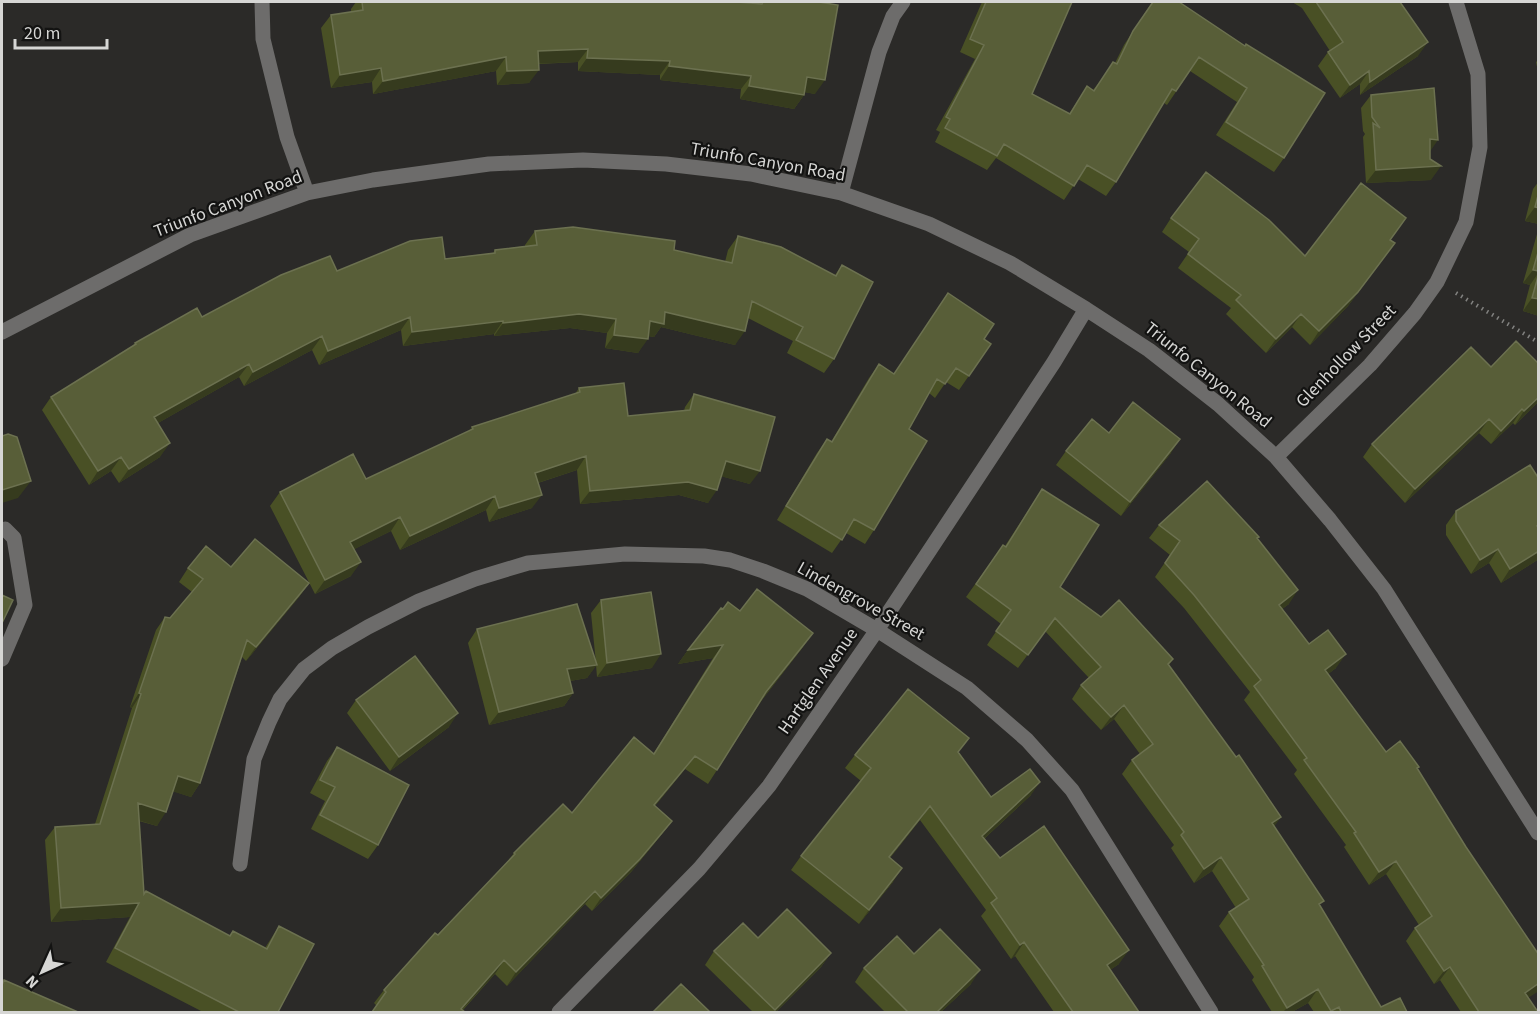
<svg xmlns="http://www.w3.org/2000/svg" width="1540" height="1014" font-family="'Source Sans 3',sans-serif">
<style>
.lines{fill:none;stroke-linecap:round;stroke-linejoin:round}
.path{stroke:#828280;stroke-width:4;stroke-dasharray:1.5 4.5;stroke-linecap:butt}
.minor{stroke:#6d6c6b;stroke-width:15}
.wall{fill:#495025}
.shaded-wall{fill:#363b1e}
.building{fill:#585e38;stroke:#6c7150;stroke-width:1.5}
.labels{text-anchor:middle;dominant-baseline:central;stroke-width:4.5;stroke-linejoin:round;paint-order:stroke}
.street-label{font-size:18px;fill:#d6d6d4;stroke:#131312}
</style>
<rect width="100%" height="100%" fill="#2b2a28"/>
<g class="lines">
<path class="path" d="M1456 293 1538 342"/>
<path class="minor" d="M262 2 263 39 287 137 307 193
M841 193 879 52 893 16 903 2
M2 332 190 235 307 193 373 180 489 164 583 160 666 164 751 174 841 193 929 224 1010 263 1086 309 1149 350 1218 404 1276 457 1330 520 1384 589 1538 833
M1276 457 1370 365 1415 313 1437 282 1466 222 1480 147 1478 74 1456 2
M2 530 5 529 14 538 25 605 2 659
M240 864 254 759 269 722 280 699 304 669 332 648 368 627 419 601 475 579 528 563 625 554 704 556 730 560 763 571 807 589 877 630 967 688 1027 740 1072 790 1211 1012
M559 1012 699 869 769 786 877 630 1054 362 1086 309"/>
</g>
<path class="wall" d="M356 2H737L756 4 758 2H819L815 94 805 92 804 95 794 109 740 99 741 89 660 80V75L578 71V62L539 64 529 83 497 85 496 71 373 94 372 82 331 88 321 28 331 15 351 12V9Z
M982 2H1072L1032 94 1069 114 1087 86 1093 90 1115 63 1124 45 1152 2 1245 46 1284 158 1274 172 1216 135 1237 102 1190 71 1167 105 1164 103 1116 182 1106 196 1078 179 1064 200 996 158 987 170 935 142 940 132 936 130 975 59 960 52Z
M1292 2H1400L1418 56 1360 95V84L1340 98 1318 66 1328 52 1330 51 1302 8Z
M1539 59V76L1536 62Z
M1371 95 1430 151 1431 180 1366 183 1363 137 1365 134 1363 131 1361 108Z
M1539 181V224L1525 221 1533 189Z
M1171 218 1305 256 1391 240 1395 243 1348 306 1310 345 1292 327 1266 353 1226 314 1231 308 1178 268 1189 252 1162 232Z
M1539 227V316L1523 311 1530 285 1523 283Z
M535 231 674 250 725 262 728 250 738 236 835 275 842 265 834 359 824 373 787 353 793 341 748 318 735 345 661 327 654 337 648 336 638 353 605 348 607 333 570 328 494 336V334L403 346 401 330 319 365 312 350 244 386 239 377 158 423 160 457 119 483 111 471 89 485 42 410 51 397 132 347 135 343 202 317 337 271 493 253 495 250 525 246V245Z
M984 339 991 344 959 390 946 382 935 398 929 393 909 429 874 530 865 544 846 533 832 553 777 520 817 453 827 439 831 442 869 378 879 364 893 374Z
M1539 364V401L1515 425 1513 423 1491 444 1479 433 1405 503 1363 457 1372 444 1491 367Z
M579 388 628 416 684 411 685 407 694 394 750 484 721 476 708 503 679 495 580 504 577 470 538 483 532 508 489 522 486 510 400 550 391 531 354 549 351 576 315 594 270 506 280 492 366 479 469 431 472 427 575 394Z
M1109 433 1171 453 1121 516 1056 465 1066 451Z
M1539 479V559L1501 583 1489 563 1471 574 1446 535V525L1456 511Z
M1042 489 1060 587 1101 617 1173 659 1169 665 1274 827 1320 906 1381 1007 1407 1012H1314L1308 1003 1292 1012H1272L1252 980 1254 977 1219 926 1229 912 1236 908 1212 871 1194 883 1171 848 1174 845 1122 774 1132 760 1140 754 1114 719 1101 730 1072 699 1081 685 1089 678 1045 631 1018 668 987 645 1001 624 966 597 1003 545 1005 546Z
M1159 525 1258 539 1289 604 1282 609 1309 644 1336 668 1328 674 1386 752 1417 769 1528 998 1538 1012H1461L1440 980 1434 984 1406 941 1415 928 1419 925 1386 874 1369 885 1344 847 1346 845 1294 774 1297 770 1244 700 1250 692 1184 608 1155 577 1170 555 1149 538Z
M231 567 309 583 299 597 246 661 242 657 200 783 191 797 173 791 157 826 139 821 144 893 229 936 233 931 265 948 279 926 278 1012H203L106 962 130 917 51 922 45 840 55 827 95 824 132 708 130 707 156 630 165 617 170 618 192 592 179 582 188 568Z
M601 600 652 668 597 677 596 665 587 678 570 681 573 693 564 706 489 725 468 643 477 629 596 663 591 613Z
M728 602 740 611 803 647 762 700 708 784 685 769 655 806 672 821 662 834 631 872 592 911 585 904 507 986 495 974 463 1010 377 1006 374 1003 384 990 505 865 514 853 572 813 654 753 713 658 678 664 688 650Z
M356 700 449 727 390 771 347 713Z
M337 747 378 845 368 859 311 829 325 801 310 793 327 761Z
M959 753 991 797 1031 795 984 839 1000 858 1119 964 1110 970 1139 1012H1054L1015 956 1011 959 981 916 986 910 920 820 890 858 893 882 859 924 791 870 801 856 861 781 845 768 855 755Z
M758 938 831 953 821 967 776 1012H753L705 965 714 951Z
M914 954 971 984 941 1012H885L855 982 864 968Z"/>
<path class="shaded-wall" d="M1428 42 1418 56 1360 95 1370 82Z
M588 49 578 62 529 64 538 51Z
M506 57 496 71 373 94 383 81Z
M587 58 670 61 660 75 578 71Z
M669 66 751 76 741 89 660 80Z
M381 68 372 82 331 88 340 75Z
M539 70 529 83 497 85 507 71Z
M1369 71 1360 84 1340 98 1350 85Z
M807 77 825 80 815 94 797 91Z
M749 86 804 95 794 109 740 99Z
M1430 139 1438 140 1429 153Z
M1441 166 1431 180 1366 183 1376 170Z
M1535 207 1539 208V224L1525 221Z
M1395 243 1348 306 1310 345 1319 331Z
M1533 270 1539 271V272L1530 285 1523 283Z
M1532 298 1539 299V316L1523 311Z
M665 312 745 331 735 345 661 327 654 337 641 335 650 321Z
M579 314 616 319 607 333 570 328 494 336 503 323Z
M1301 314 1292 327 1266 353 1276 339Z
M410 317 401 330 319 365 328 351Z
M503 321 494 334 403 346 412 332Z
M614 335 648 339 638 353 605 348Z
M322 336 312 350 244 386 253 372Z
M249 364 239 377 144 431 154 417Z
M1539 397V401L1515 425 1524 411Z
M1522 409 1513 423 1491 444 1501 431Z
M1489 419 1479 433 1405 503 1415 489Z
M1180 439 1171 453 1121 516 1130 502Z
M170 443 160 457 119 483 129 469Z
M586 456 577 470 525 487 535 473Z
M121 457 111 471 89 485 98 471Z
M726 461 760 471 750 484 716 475Z
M31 481 18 498 2 503V490Z
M688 482 717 490 708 503 679 495 580 504 590 491Z
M542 495 532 508 489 522 499 508Z
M495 496 486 510 400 550 410 536Z
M400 517 391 531 341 556 350 542Z
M1498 549 1489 563 1471 574 1480 560Z
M1539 551V559L1501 583 1510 569Z
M361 562 351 576 315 594 325 580Z
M309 583 299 597 246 661 256 647Z
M1298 590 1289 604 1269 619 1279 605Z
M813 633 803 647 757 706 766 692Z
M723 645 713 658 678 664 688 650Z
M661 654 652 668 597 677 607 663Z
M1346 654 1336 668 1315 684 1325 670Z
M597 665 587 678 558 683 567 669Z
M139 693 141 694 132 708 130 707Z
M573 693 564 706 489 725 499 712Z
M1124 705 1114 719 1101 730 1111 717Z
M458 713 449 727 390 771 399 757Z
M695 756 685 769 644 819 654 805Z
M178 776 200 783 191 797 168 790Z
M1040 782 1031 795 972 850 982 836Z
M138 803 166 812 157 826 128 817Z
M930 806 920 820 879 871 889 857Z
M1281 817 1271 831 1272 823Z
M672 821 662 834 631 872 592 911 601 898Z
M1221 857 1212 871 1194 883 1204 869Z
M1396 861 1386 874 1369 885 1379 872Z
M902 868 893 882 859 924 869 910Z
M595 891 585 904 507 986 516 972Z
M139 903 130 917 51 922 61 908Z
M1024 942 1015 956 1011 959 1020 945Z
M1129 950 1119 964 1097 979 1107 965Z
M831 953 821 967 776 1012H773Z
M504 960 495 974 460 1012 461 1009Z
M1450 967 1440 980 1434 984 1444 971Z
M980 970 971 984 941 1012H937Z
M1539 983V991L1515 1006 1525 993Z
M1318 989 1308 1003 1292 1012H1283L1287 1008Z"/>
<path class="building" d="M362 2H737L762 4 763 2H819L838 5 825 80 807 77 804 95 749 86 751 76 669 66 670 61 587 58 588 49 538 51 539 70 507 71 506 57 383 81 381 68 340 75 331 15 363 10Z
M986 2H1072L1032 94 1070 114 1087 86 1094 91 1113 62 1117 64 1133 31 1153 2H1179L1245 46 1246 44 1325 93 1284 158 1226 122 1247 88 1199 57 1176 91 1172 89 1116 182 1087 165 1074 186 1004 144 997 156 945 128 950 119 946 117 984 45 970 39Z
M1316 2H1400L1428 42 1370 82 1369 71 1350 85 1328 52 1343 42Z
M1434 88 1438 140 1430 139V159L1441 166 1376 170 1373 123 1380 128 1372 117 1371 95Z
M1206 172 1269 220 1305 256 1361 183 1406 218 1390 240 1395 243 1358 292 1319 331 1301 314 1276 339 1236 300 1241 295 1188 254 1199 239 1171 218Z
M1539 192V208L1535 207Z
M573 227 675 241 674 250 732 263 738 236 781 247 836 276 842 265 873 282 834 359 796 340 803 327 752 301 745 331 665 312 664 324 650 321 648 339 614 335 616 319 579 314 503 323V321L412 332 410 317 328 351 322 336 253 372 249 364 154 417 170 443 129 469 121 457 98 471 51 397 136 344 135 343 197 308 202 317 281 275 330 256 337 271 410 241 442 237 445 259 495 253V250L537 245 535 231Z
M1539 249V271L1533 270Z
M1539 273V299L1532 298Z
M948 293 994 324 984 339 991 344 969 376 956 368 945 384 937 379 909 429 927 441 874 530 854 519 842 540 786 506 827 439 832 442 879 364 894 374Z
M1516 341 1539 364V397L1524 411 1522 409 1501 431 1489 419 1415 489 1372 444 1471 347 1491 367Z
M624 383 628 416 690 410 694 394 775 417 760 471 726 461 717 490 688 482 590 491 586 456 535 473 542 495 499 508 495 496 410 536 400 517 350 542 361 562 325 580 280 492 353 454 366 479 473 429 472 427 580 392 579 388Z
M1133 402 1180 439 1130 502 1066 451 1092 419 1109 433Z
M8 434 17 437 31 481 2 490V436Z
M1530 465 1539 479V525L1537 526 1539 528V551L1510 569 1498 549 1480 560 1456 521V511Z
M1207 481 1259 537 1257 538 1298 590 1279 605 1309 644 1328 630 1346 654 1325 670 1386 752 1400 741 1419 767 1417 768 1466 847 1539 955V983L1525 993 1538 1012H1479L1450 967 1444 971 1415 928 1432 916 1396 861 1379 872 1354 833 1356 832 1304 760 1307 758 1254 686 1261 680 1194 595 1165 563 1180 541 1159 525Z
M1042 489 1099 525 1060 587 1101 617 1119 600 1173 659 1168 664 1236 757 1239 755 1281 817 1272 823 1324 901 1319 904 1381 1007 1400 998 1407 1012H1341L1339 1007 1331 1011 1318 989 1287 1008 1262 966 1264 965 1229 912 1249 899 1221 857 1204 869 1181 835 1184 832 1132 760 1153 744 1124 705 1111 717 1081 685 1101 667 1055 618 1028 655 996 631 1011 610 976 584 1003 545 1006 547Z
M255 539 309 583 256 647 247 640 200 783 178 776 166 812 138 803 144 894 146 891 230 936 233 931 267 949 279 926 314 944 278 1012H239L115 948 139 903 61 908 55 827 100 824 141 694 139 693 165 617 170 618 203 579 188 568 206 546 231 567Z
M757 589 813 633 766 692 717 770 695 756 654 805 672 821 640 859 601 898 595 891 516 972 504 960 461 1009 465 1012H372L386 992 384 990 435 933 438 935 515 854 514 853 563 804 572 813 634 737 654 754 723 645 688 650 721 608 723 609 728 602 740 611Z
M651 592 661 654 607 663 601 600Z
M2 595 13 600 2 623Z
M577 604 597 665 567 669 573 693 499 712 477 629Z
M415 656 458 713 399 757 356 700Z
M908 689 969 738 958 752 991 797 1030 769 1040 782 982 836 1000 858 1044 826 1129 950 1107 965 1139 1012H1073L1024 942 1020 945 991 903 997 898 930 806 889 857 902 868 869 910 801 856 871 768 855 755Z
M337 747 409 785 378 845 320 815 335 787 320 780Z
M787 909 831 953 775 1010 714 951 743 923 758 938Z
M940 929 980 970 937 1012H908L864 968 897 936 914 954Z
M4 980 78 1012H2V985Z
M681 984 710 1012H653Z"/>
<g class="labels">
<g class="street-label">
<text transform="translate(768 162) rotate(10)">Triunfo Canyon Road</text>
<text transform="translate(228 204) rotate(-21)">Triunfo Canyon Road</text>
<text transform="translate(1346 356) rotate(-46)">Glenhollow Street</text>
<text transform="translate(1208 375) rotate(39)">Triunfo Canyon Road</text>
<text transform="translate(861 601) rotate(29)">Lindengrove Street</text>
<text transform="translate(818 681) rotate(-55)">Hartglen Avenue</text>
</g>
</g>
<rect width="1540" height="1014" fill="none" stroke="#d6d6d4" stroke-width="6"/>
<g transform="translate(42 972) rotate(225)" stroke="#131312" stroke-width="4.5" paint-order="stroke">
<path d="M0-4.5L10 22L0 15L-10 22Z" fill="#d6d6d4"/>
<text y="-9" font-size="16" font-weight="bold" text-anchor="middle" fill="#d6d6d4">N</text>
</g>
<path d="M15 39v9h92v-9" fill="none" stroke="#d6d6d4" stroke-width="3"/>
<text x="24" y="39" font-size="18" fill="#d6d6d4" stroke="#131312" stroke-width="4.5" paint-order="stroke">20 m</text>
</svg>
